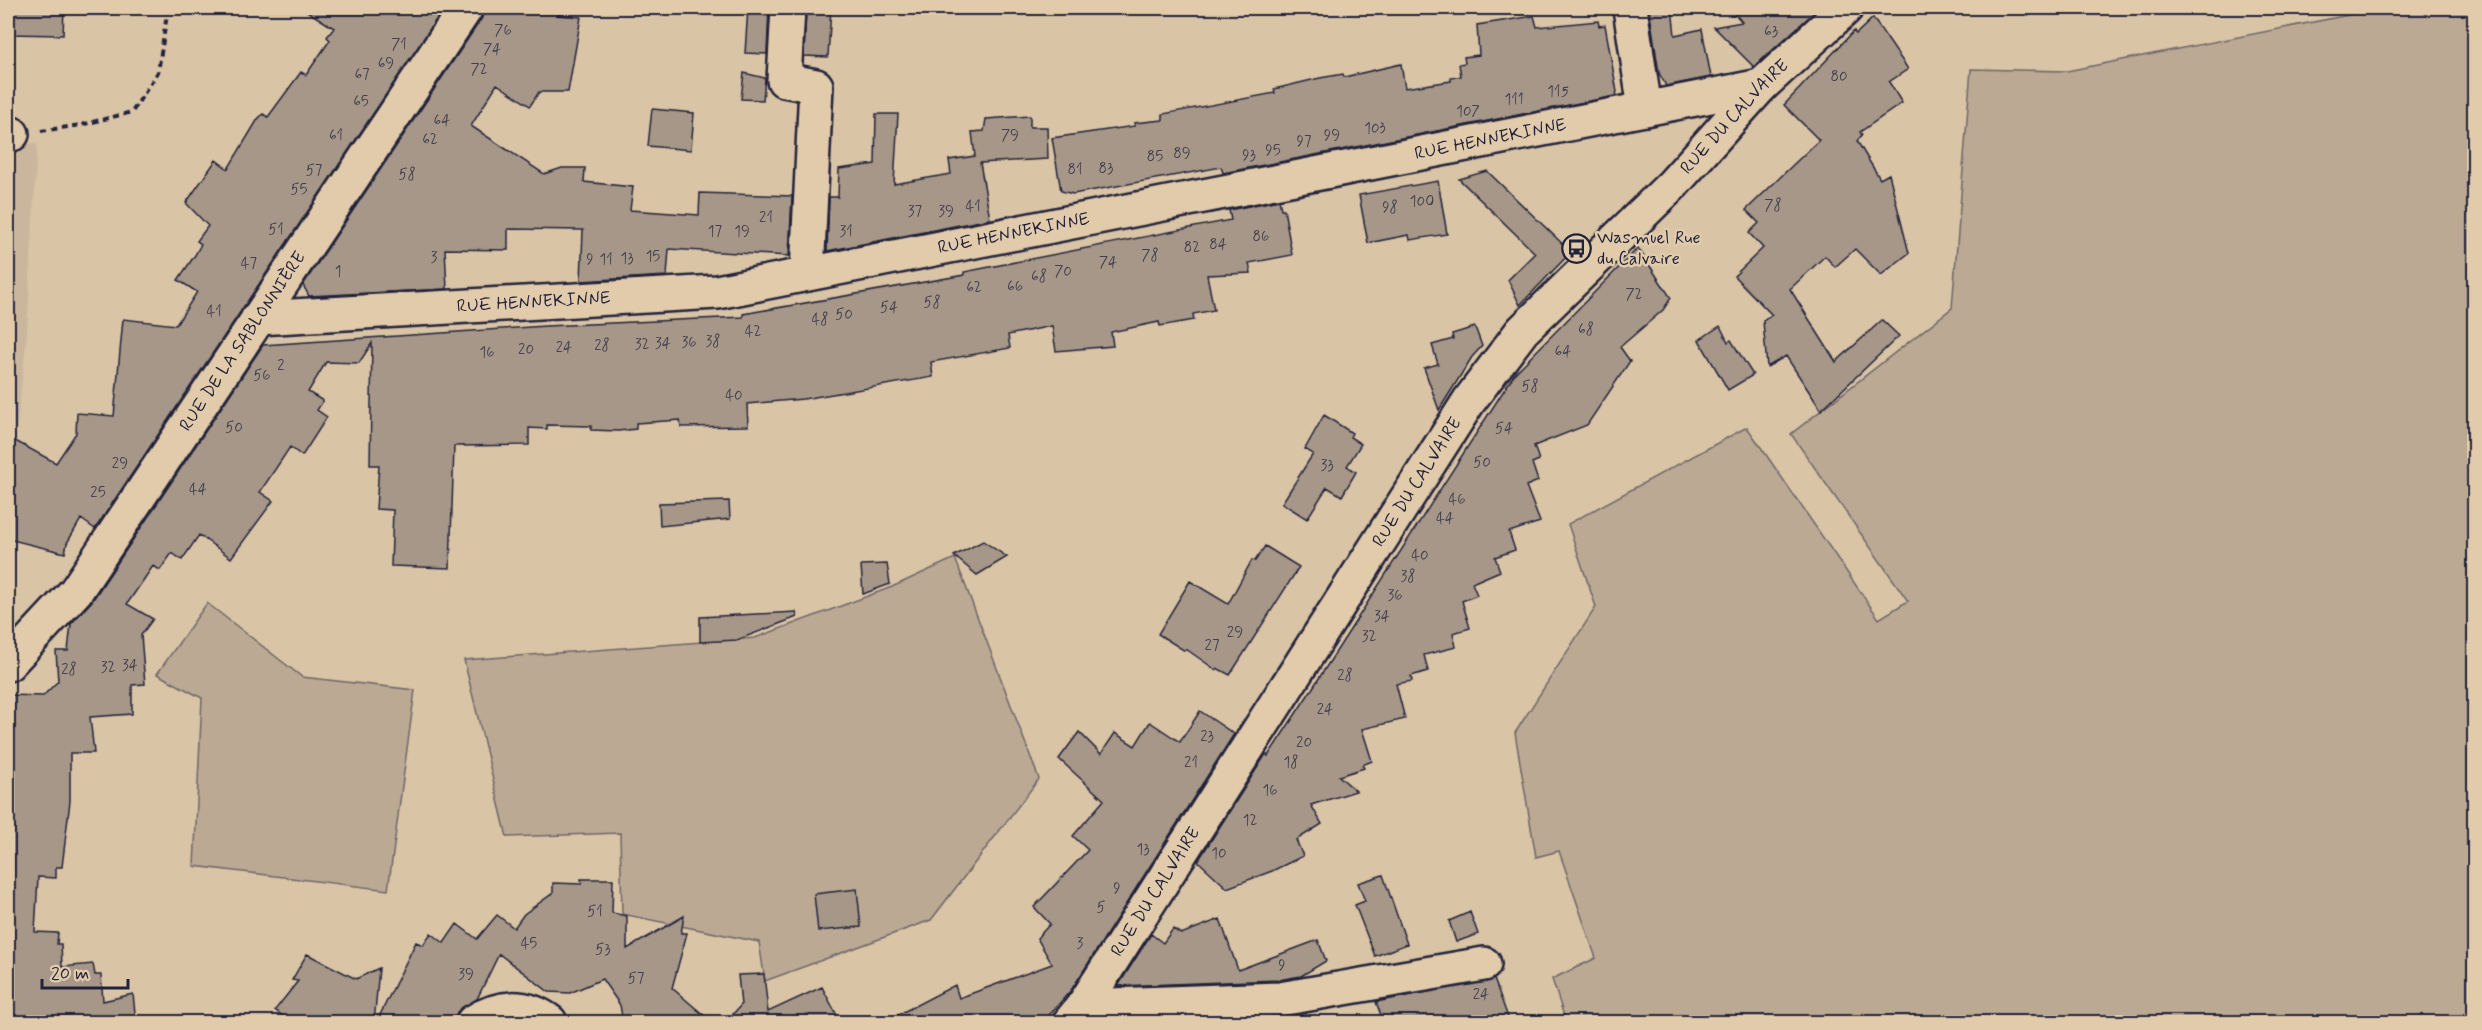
<svg xmlns="http://www.w3.org/2000/svg" width="2482" height="1030" font-family="Mynerve,sans-serif">
<style>
.built{fill:#cab69d}
.green{fill:#bba994;stroke:#6e6668;stroke-width:1.5}
.building{fill:#a69788;stroke:#22223b;stroke-width:1.5}
.lines{fill:none;stroke-linecap:round;stroke-linejoin:round}
.minor-casing{stroke:#22223b;stroke-width:38}
.path{stroke:#22223b;stroke-width:4;stroke-dasharray:6 4.5;stroke-linecap:butt}
.minor{stroke:#e1cbaa;stroke-width:33}
.labels{text-anchor:middle;dominant-baseline:central;stroke-width:5;stroke-linejoin:round;paint-order:stroke}
.number-label{font-size:15px;fill:#433f4e}
.street-label{font-size:18px;fill:#22223b;stroke:#e1cbaa}
.poi-label{font-size:18px;fill:#22223b;stroke:#e1cbaa;text-anchor:start}
</style>
<rect width="100%" height="100%" fill="#d9c4a6"/>
<filter id="ink" filterUnits="userSpaceOnUse"><feTurbulence type="fractalNoise" baseFrequency=".0167" numOctaves="2"/><feDisplacementMap in="SourceGraphic" scale="12" xChannelSelector="R" yChannelSelector="G"/><feConvolveMatrix kernelMatrix="1 2 1 2 8 2 1 2 1" color-interpolation-filters="sRGB"/></filter>
<g filter="url(#ink)">
<path class="built" d="M8 141 37 144 27 334 8 508Z"/>
<path class="green" d="M2384 8H2474V1022H1566L1552 979 1596 958 1559 851 1536 857 1515 733 1596 607 1568 524 1747 427 1879 619 1908 601 1791 434 1952 308 1971 69 2067 71Z
M955 558 1039 779 931 920 765 981 759 942 622 914 620 833 507 837 464 660 755 638 892 587Z
M207 603 302 677 415 690 388 890 194 866 202 698 157 674Z"/>
<path class="building" d="M8 8H64L63 35 8 34Z
M302 8H444L95 529 81 519 67 543 65 553 8 539V437L56 463 76 433 77 413 114 416 123 319 176 325 197 292 178 280 195 255 201 244 197 241 208 226 186 203 216 160 228 169 258 119 263 114 268 117 301 72 306 75 330 40 327 37 334 28Z
M484 8H562L558 15 581 17 568 92H539L530 106 497 84 471 126 544 174 562 168H585L584 182 633 187 630 210 699 215 700 193 792 196 789 256 669 249 667 276 581 281 583 230 508 229V250L445 249 447 289 309 296 303 285 482 18Z
M748 8H769L767 54 745 53Z
M806 8H831L828 57 804 56Z
M1649 8H1672L1675 35 1702 29 1711 77 1666 86 1659 73Z
M1730 8H1819L1754 67 1714 27 1742 22Z
M1534 16 1537 27 1598 21 1599 26 1605 25 1617 92 1615 96 1223 173 1221 167 1073 194 1061 191 1052 138 1135 126 1134 123 1163 120V114L1275 93 1274 89 1320 78 1343 74 1344 77 1401 64 1405 88 1451 81V78L1461 76 1459 64 1465 63 1464 57 1479 55 1477 25Z
M1873 18 1908 69 1889 82 1902 103 1860 132 1862 135 1857 141 1880 179 1889 174 1909 253 1881 275 1855 249 1835 267 1825 256 1790 289 1836 362 1882 320 1899 336 1821 410 1786 356 1767 367 1763 321 1772 315 1734 276 1763 248 1749 233 1759 223 1746 210 1819 140 1784 105 1854 31 1856 34Z
M744 73 765 78 763 100 741 99Z
M652 109 694 113 691 150 648 146Z
M876 114H898L894 184 951 174 949 160 975 156 972 132 984 131 986 119 1030 116V127H1047L1048 159 980 163 990 219 827 251 829 197H838L839 169 875 164Z
M1487 171 1571 252 1520 305 1508 280 1535 253 1459 179Z
M1438 181 1447 234 1410 240 1409 235 1368 243 1359 195Z
M1279 200 1281 209H1284L1292 255 1249 263 1251 273 1207 275 1214 310 1193 314 1194 320 1160 326 1159 322 1111 332 1113 346 1056 351 1052 326 1008 335 1010 348 931 362 933 377 803 399 747 404 748 426 681 427 680 420 636 423V429L618 431 591 430V426L547 425V429L529 428V445L454 446 450 568 391 566 393 510 376 509 379 465H370L372 343 359 363 326 362 308 392 323 401 317 410 327 417 302 456 290 447 260 492 273 501 231 558 199 535 182 560 172 553 160 570 153 566 127 604 153 619 141 635 145 684 132 685V714L90 717 94 753H70V801L62 867H56V878L38 877 35 932 58 933 57 944H61L62 967 93 964 95 975H101L103 1001 133 994 136 1023H8V695L43 696 58 681 56 651H68L71 624 92 601 263 345 546 326 743 317V314L964 275V272L1231 220 1229 210Z
M1638 248 1671 298 1663 310 1620 347 1630 361 1587 425 1534 446 1539 460 1532 463 1538 481 1526 486 1540 522 1509 532 1515 550 1495 557 1500 571 1472 583 1477 595 1462 601 1470 628 1453 633 1456 647 1424 655 1428 671 1411 676 1412 681 1396 684 1405 719 1362 729 1372 761 1362 765 1364 768 1339 776 1356 791 1311 805 1322 824 1296 840 1303 856 1272 871 1227 888 1198 861 1266 754 1268 756 1314 686 1515 373Z
M1720 326 1728 342 1731 340 1753 375 1728 390 1699 340Z
M1475 327 1482 346 1472 357 1439 410 1424 368 1438 364 1432 345 1453 339 1452 334Z
M1324 415 1352 433 1350 437 1361 444 1347 466 1356 472 1342 496 1327 487 1307 519 1282 503 1313 454 1305 449Z
M729 501 730 519 660 526 659 503Z
M983 541 1007 557 977 575 954 556Z
M1265 546 1299 567 1230 675 1217 668 1216 670 1186 649 1185 651 1158 634 1190 581 1228 604 1252 560 1255 561Z
M887 564 890 584 863 594 861 565Z
M796 612 797 617 737 640 700 642V617Z
M1200 711 1234 734 1072 989 1042 1023H882L955 985 959 998 1052 964 1037 938 1050 924 1034 907 1088 850 1073 836 1104 800 1059 759 1079 732 1101 754 1115 733 1135 746 1150 722 1180 742Z
M1383 875 1407 944 1375 956 1355 905 1365 901 1358 883Z
M581 879H613L612 913 627 916V949L684 916 681 933H687L672 988 713 1023H623L620 1005 602 979 570 993 549 992 499 954 477 999 457 1012 454 1023H376L416 942 423 945 431 933 444 943 457 924 477 939 497 915 514 928 524 914 553 893V883L582 884Z
M857 889 861 927 818 931 814 894Z
M1470 912 1478 934 1456 942 1449 921Z
M1220 919 1238 970 1318 940 1326 961 1301 976 1278 980 1118 986 1151 934 1163 943 1173 929 1181 934Z
M307 954 356 979 379 968 374 1023H311L300 1016 292 1023 275 1010 298 981 292 980Z
M764 974 768 1012 822 987 841 1023H725L741 1005 738 975Z
M1494 979 1510 1023H1384L1376 1002Z
M1274 1018 1275 1023H1147Z"/>
<g class="lines">
<defs>
<g id="minor">
<path d="M788 8 784 80 816 86 807 274"/>
<path d="M1630 8 1645 109"/>
<path d="M8 134H12"/>
<path id="s1" d="M258 318 717 292 1761 86"/>
<path id="s2" d="M8 664 76 591 466 8"/>
<path d="M1083 1006 1280 999 1484 964"/>
<path d="M473 1022C498 1006 525 1003 550 1022"/>
<path id="s3" d="M1070 1022 1083 1006 1469 401 1522 331 1673 184 1761 86 1846 8"/>
</g>
</defs>
<use href="#minor" class="minor-casing"/>
<path class="path" d="M41 131 81 125 132 112 158 72 168 8"/>
<use href="#minor" class="minor"/>
</g>
</g>
<defs>
<symbol id="bus-ring" viewBox="-11 -11 22 22"><circle r="9.5" fill="#e1cbaa" stroke="#22223b" stroke-width="1.5"/><path d="M-5-6H5V4H4V6H2V4H-2V6H-4V4H-5ZM-3.5-4V0h7V-4ZM-3.5 1.2v1.5H-2V1.2ZM2 1.2v1.5H3.5V1.2Z" fill="#22223b"/></symbol>
</defs>
<g fill-rule="evenodd">
<use href="#bus-ring" x="1560" y="232" width="33" height="33"/>
</g>
<g class="labels">
<g class="number-label">
<text x="503" y="31">76</text>
<text x="1771" y="32">63</text>
<text x="399" y="45">71</text>
<text x="492" y="50">74</text>
<text x="386" y="64">69</text>
<text x="479" y="70">72</text>
<text x="362" y="75">67</text>
<text x="1839" y="77">80</text>
<text x="1558" y="92">115</text>
<text x="1514" y="100">111</text>
<text x="361" y="102">65</text>
<text x="1468" y="112">107</text>
<text x="442" y="121">64</text>
<text x="1375" y="129">103</text>
<text x="336" y="136">61</text>
<text x="1010" y="136">79</text>
<text x="1332" y="136">99</text>
<text x="430" y="140">62</text>
<text x="1304" y="142">97</text>
<text x="1273" y="151">95</text>
<text x="1182" y="154">89</text>
<text x="1249" y="156">93</text>
<text x="1155" y="157">85</text>
<text x="1106" y="169">83</text>
<text x="1075" y="170">81</text>
<text x="314" y="171">57</text>
<text x="407" y="175">58</text>
<text x="299" y="190">55</text>
<text x="1422" y="202">100</text>
<text x="1773" y="206">78</text>
<text x="973" y="207">41</text>
<text x="1390" y="208">98</text>
<text x="915" y="212">37</text>
<text x="946" y="212">39</text>
<text x="766" y="218">21</text>
<text x="276" y="230">51</text>
<text x="715" y="232">17</text>
<text x="742" y="232">19</text>
<text x="846" y="232">31</text>
<text x="1261" y="237">86</text>
<text x="1218" y="245">84</text>
<text x="1192" y="248">82</text>
<text x="1150" y="256">78</text>
<text x="653" y="257">15</text>
<text x="434" y="258">3</text>
<text x="627" y="259">13</text>
<text x="590" y="260">9</text>
<text x="606" y="260">11</text>
<text x="1108" y="263">74</text>
<text x="249" y="264">47</text>
<text x="338" y="272">1</text>
<text x="1063" y="272">70</text>
<text x="1039" y="277">68</text>
<text x="1015" y="287">66</text>
<text x="974" y="288">62</text>
<text x="1634" y="295">72</text>
<text x="932" y="303">58</text>
<text x="889" y="308">54</text>
<text x="214" y="312">41</text>
<text x="844" y="315">50</text>
<text x="820" y="320">48</text>
<text x="1586" y="330">68</text>
<text x="753" y="332">42</text>
<text x="713" y="342">38</text>
<text x="689" y="343">36</text>
<text x="663" y="344">34</text>
<text x="642" y="345">32</text>
<text x="602" y="346">28</text>
<text x="564" y="348">24</text>
<text x="526" y="350">20</text>
<text x="1563" y="352">64</text>
<text x="487" y="353">16</text>
<text x="281" y="366">2</text>
<text x="262" y="376">56</text>
<text x="1530" y="387">58</text>
<text x="734" y="396">40</text>
<text x="234" y="428">50</text>
<text x="1504" y="429">54</text>
<text x="1482" y="463">50</text>
<text x="120" y="464">29</text>
<text x="1327" y="466">33</text>
<text x="198" y="490">44</text>
<text x="98" y="493">25</text>
<text x="1457" y="500">46</text>
<text x="1445" y="519">44</text>
<text x="1420" y="556">40</text>
<text x="1408" y="577">38</text>
<text x="1395" y="596">36</text>
<text x="1382" y="617">34</text>
<text x="1235" y="633">29</text>
<text x="1369" y="637">32</text>
<text x="1212" y="646">27</text>
<text x="130" y="666">34</text>
<text x="108" y="668">32</text>
<text x="69" y="670">28</text>
<text x="1345" y="676">28</text>
<text x="1325" y="710">24</text>
<text x="1207" y="737">23</text>
<text x="1304" y="743">20</text>
<text x="1191" y="763">21</text>
<text x="1291" y="763">18</text>
<text x="1270" y="791">16</text>
<text x="1250" y="821">12</text>
<text x="1143" y="850">13</text>
<text x="1219" y="854">10</text>
<text x="1117" y="889">9</text>
<text x="1101" y="908">5</text>
<text x="595" y="912">51</text>
<text x="529" y="944">45</text>
<text x="1080" y="944">3</text>
<text x="603" y="950">53</text>
<text x="1282" y="966">9</text>
<text x="466" y="975">39</text>
<text x="636" y="979">57</text>
<text x="1481" y="995">24</text>
</g>
<g class="street-label">
<text stroke="none"><textPath href="#s3" startOffset="1128">RUE DU CALVAIRE</textPath></text>
<text stroke="none"><textPath href="#s1" startOffset="1248">RUE HENNEKINNE</textPath></text>
<text stroke="none"><textPath href="#s1" startOffset="762">RUE HENNEKINNE</textPath></text>
<text stroke="none"><textPath href="#s1" startOffset="276">RUE HENNEKINNE</textPath></text>
<text stroke="none"><textPath href="#s2" startOffset="400">RUE DE LA SABLONNIÈRE</textPath></text>
<text stroke="none"><textPath href="#s3" startOffset="642">RUE DU CALVAIRE</textPath></text>
<text stroke="none"><textPath href="#s3" startOffset="156">RUE DU CALVAIRE</textPath></text>
</g>
<g class="poi-label">
<text x="1597" y="238">Wasmuel Rue<tspan x="1597" dy="21">du Calvaire</tspan></text>
</g>
</g>
<rect width="2482" height="1030" fill="none" stroke="#e1cbaa" stroke-width="30"/>
<rect x="15" y="15" width="2452" height="1000" fill="none" stroke="#22223b" stroke-width="2" filter="url(#ink)"/>
<path d="M42 979v9h86v-9" fill="none" stroke="#22223b" stroke-width="3"/>
<text x="51" y="979" font-size="18" fill="#22223b" stroke="#e1cbaa" stroke-width="4.5" paint-order="stroke">20 m</text>
</svg>
